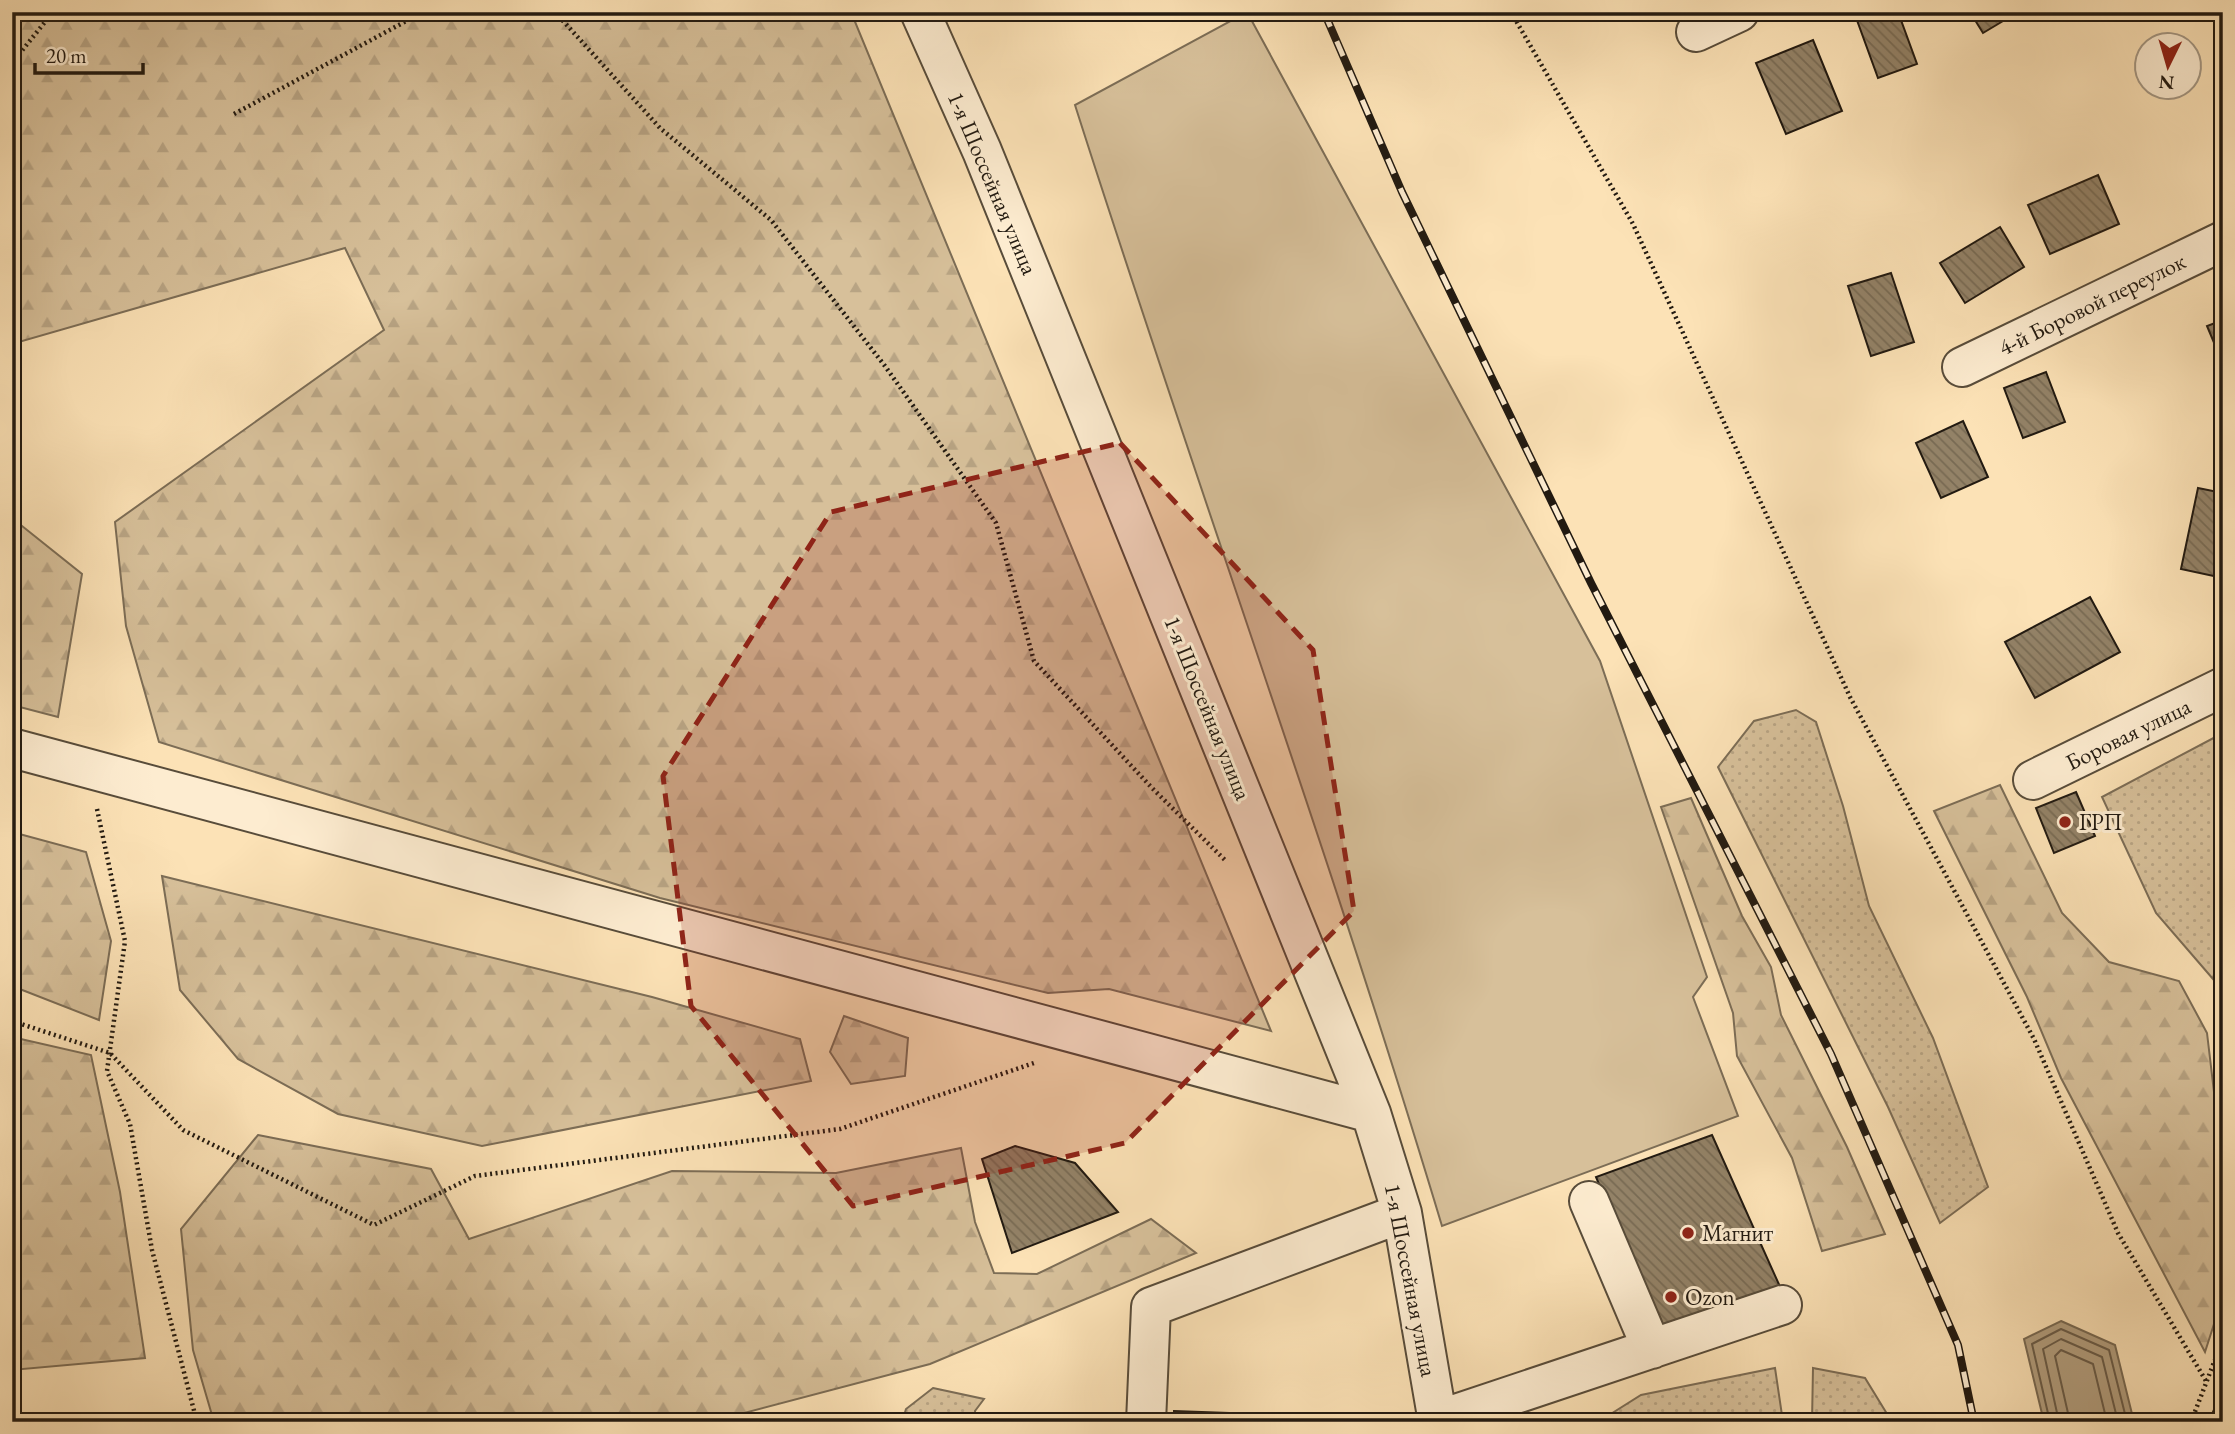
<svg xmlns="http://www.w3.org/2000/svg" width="2235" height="1434" font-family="'EB Garamond',serif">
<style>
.grass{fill:url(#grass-dots);stroke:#7c6d56;stroke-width:2}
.forest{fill:url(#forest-firs);stroke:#7c6d56;stroke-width:2}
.garden{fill:#d7c09a;stroke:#7c6d56;stroke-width:2}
.water{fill:#b29e7e;stroke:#786952;stroke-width:2}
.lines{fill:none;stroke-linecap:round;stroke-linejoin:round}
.shore{stroke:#6a5c48;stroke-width:2}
.building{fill:url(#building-back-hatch);stroke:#221a11;stroke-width:2}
.minor-casing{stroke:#584c3a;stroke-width:42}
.path{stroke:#221a11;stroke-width:4.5;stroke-dasharray:2 3.5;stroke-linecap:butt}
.minor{stroke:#fdecd0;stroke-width:38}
.rail-casing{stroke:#221a11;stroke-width:8}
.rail{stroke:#fdecd0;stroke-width:5;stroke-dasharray:16;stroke-linecap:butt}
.marked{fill:#8f2418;fill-opacity:0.2;stroke:#8f2418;stroke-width:5;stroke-dasharray:14 9;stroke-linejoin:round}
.poi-dot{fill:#8f2418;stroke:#fdecd0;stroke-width:2.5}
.labels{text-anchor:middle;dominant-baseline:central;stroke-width:6;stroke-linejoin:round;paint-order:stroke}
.street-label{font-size:23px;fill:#221a11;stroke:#fdecd0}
.poi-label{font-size:23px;fill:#221a11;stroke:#fdecd0;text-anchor:start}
</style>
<defs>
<pattern id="grass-dots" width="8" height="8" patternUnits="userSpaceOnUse" patternTransform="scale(1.75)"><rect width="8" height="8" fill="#d7c09a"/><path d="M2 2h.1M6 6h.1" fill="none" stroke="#b8a484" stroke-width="1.8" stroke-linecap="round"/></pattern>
<pattern id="forest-firs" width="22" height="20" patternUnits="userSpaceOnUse" patternTransform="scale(1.75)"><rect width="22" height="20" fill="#d7c09a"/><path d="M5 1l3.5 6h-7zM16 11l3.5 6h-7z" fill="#b8a484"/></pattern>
<pattern id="building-back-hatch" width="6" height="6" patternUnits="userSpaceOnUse" patternTransform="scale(1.75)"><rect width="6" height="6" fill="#938267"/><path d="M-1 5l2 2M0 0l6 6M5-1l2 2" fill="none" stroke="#786a53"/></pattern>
</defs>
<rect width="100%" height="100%" fill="#fce2b6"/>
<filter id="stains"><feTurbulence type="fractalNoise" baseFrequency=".00286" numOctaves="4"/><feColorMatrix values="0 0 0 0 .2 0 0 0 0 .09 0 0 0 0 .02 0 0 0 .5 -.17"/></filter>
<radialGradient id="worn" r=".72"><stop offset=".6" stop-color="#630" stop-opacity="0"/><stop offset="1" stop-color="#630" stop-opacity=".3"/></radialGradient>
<path class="grass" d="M1796 710 1816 722 1843 806 1869 906 1933 1038 1988 1187 1940 1223 1888 1107 1718 767 1754 721Z
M2223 733V932L2213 979 2156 913 2102 797Z
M1775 1368 1783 1422H1606V1417L1641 1395Z
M1813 1368 1865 1378 1892 1422H1812Z
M933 1388 984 1399 975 1411 976 1422H902L906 1409Z"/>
<path class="forest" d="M12 12H851L1271 1031 1109 989 1048 993 660 898 159 742 126 626 115 522 384 330 345 248 12 344Z
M12 505 17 522 82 574 58 717 12 705Z
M2000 785 2062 913 2109 962 2179 981 2207 1033 2223 1168V1296L2205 1352 2061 1078 2027 997 1934 811Z
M1691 798 1742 916 1771 967 1781 1015 1847 1147 1885 1234 1822 1251 1792 1158 1737 1056 1733 1013 1661 807Z
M12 832 86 852 111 941 99 1020 12 986Z
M162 876 652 997 800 1039 811 1081 482 1146 338 1114 238 1059 180 990Z
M844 1016 908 1038 905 1076 851 1084 830 1052Z
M12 1037 91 1055 120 1192 145 1358 12 1370Z
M258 1135 431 1169 469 1239 672 1171 836 1173 961 1148 975 1222 994 1273 1037 1274 1151 1219 1196 1253 930 1364 710 1422H214L193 1350 181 1229Z"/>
<path class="garden" d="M1247 12 1600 661 1707 977 1693 997 1738 1116 1442 1226C1329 850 1194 479 1075 105Z"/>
<path class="water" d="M2061 1321 2115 1345 2134 1422H2044L2024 1339Z"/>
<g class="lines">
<path class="shore" d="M2050 1422 2032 1344 2061 1329 2109 1350 2127 1422
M2059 1422 2043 1349 2061 1339 2102 1357 2118 1422
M2070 1422 2055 1356 2061 1350 2093 1364 2107 1422"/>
</g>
<path class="building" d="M1854 12H1898L1917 64 1878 78Z
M1970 12H2018L1983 33Z
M1813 40 1842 111 1786 134 1756 63Z
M2098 175 2119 224 2050 254 2028 205Z
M2000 227 2024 267 1965 303 1940 263Z
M1891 273 1914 342 1871 356 1848 286Z
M2223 320V364L2207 326Z
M2046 372 2065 422 2023 438 2004 388Z
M1963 421 1988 477 1941 498 1916 443Z
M2198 488 2223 493V578L2181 569Z
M2090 597 2120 652 2035 698 2005 642Z
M2076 792 2095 836 2054 853 2036 808Z
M1712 1135 1781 1289 1663 1336 1596 1177Z
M1015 1146 1075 1163 1118 1212 1012 1253 982 1159Z
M1174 1411 1256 1414V1422H1174Z"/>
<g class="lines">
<defs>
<path id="minor" d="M920 12 982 151 1371 1113 1402 1213 1438 1422
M1696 32 1739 12
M1962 367 2223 241
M12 748 1371 1113
M2033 780 2223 687
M1589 1201 1652 1349
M1438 1420 1782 1305
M1146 1422 1151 1307 1402 1213"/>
</defs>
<use href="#minor" class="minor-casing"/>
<path class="path" d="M555 12 660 128 771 220 885 366 996 523 1034 661 1152 788 1227 862
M1511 12 1633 224 1850 697 2034 1039 2118 1233 2206 1381
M12 63 53 12
M234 114 423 12
M97 809 125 941 107 1071 130 1124 152 1250 197 1422
M12 1021 110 1053 183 1130 374 1225 475 1176 840 1129 1034 1063
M2191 1422 2223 1339"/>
<use href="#minor" class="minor"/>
<defs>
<path id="rail" d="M1324 12 1402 192 1591 583 1831 1054 1958 1345 1974 1422
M2212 1422 2223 1396"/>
</defs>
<use href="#rail" class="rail-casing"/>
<use href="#rail" class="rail"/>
</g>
<path class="marked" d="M1120 443 1313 650 1354 911 1125 1143 853 1206 691 1006 663 776 831 512Z"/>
<g class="poi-dot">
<circle cx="2065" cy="822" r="7"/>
<circle cx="1688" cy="1233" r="7"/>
<circle cx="1671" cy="1297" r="7"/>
</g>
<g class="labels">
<g class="street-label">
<text transform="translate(993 183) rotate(67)">1-я Шоссейная улица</text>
<text transform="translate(2092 304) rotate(-26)">4-й Боровой переулок</text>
<text transform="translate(1208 708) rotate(68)">1-я Шоссейная улица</text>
<text transform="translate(2128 734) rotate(-26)">Боровая улица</text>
<text transform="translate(1411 1280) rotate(79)">1-я Шоссейная улица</text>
</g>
<g class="poi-label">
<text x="2079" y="822">ГРП</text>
<text x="1702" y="1233">Магнит</text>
<text x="1685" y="1297">Ozon</text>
</g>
</g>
<rect width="2235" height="1434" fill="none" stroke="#fce2b6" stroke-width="42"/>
<rect x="14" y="14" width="2207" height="1406" fill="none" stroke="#221a11" stroke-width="3.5"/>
<rect x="21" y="21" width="2193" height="1392" fill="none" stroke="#221a11" stroke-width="2"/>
<g transform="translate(2168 66) rotate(185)"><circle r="33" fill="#fdecd0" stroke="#a59884" stroke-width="2"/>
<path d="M0-5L12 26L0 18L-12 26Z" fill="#8f2418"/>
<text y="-10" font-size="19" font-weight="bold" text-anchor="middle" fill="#221a11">N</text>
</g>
<path d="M35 63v10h108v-10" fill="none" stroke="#221a11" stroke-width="3.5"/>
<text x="46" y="63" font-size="21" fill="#221a11" stroke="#fdecd0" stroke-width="5" paint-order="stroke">20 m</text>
<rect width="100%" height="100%" filter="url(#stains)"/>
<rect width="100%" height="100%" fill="url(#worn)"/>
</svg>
